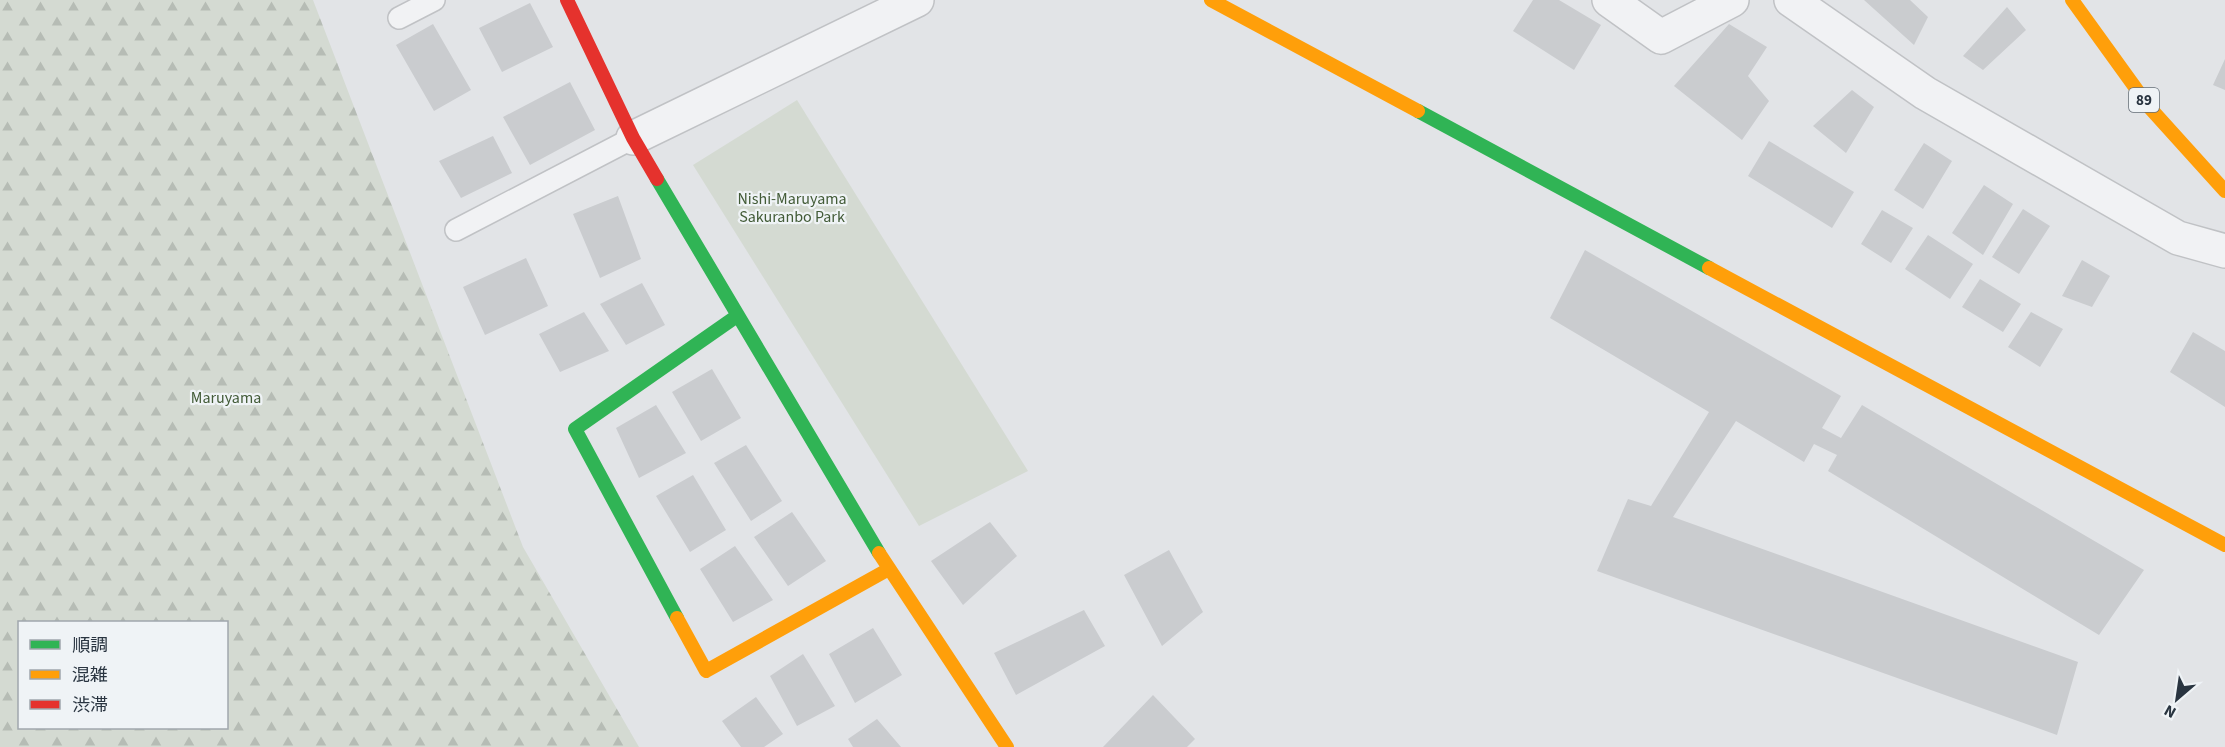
<svg xmlns="http://www.w3.org/2000/svg" width="2225" height="747" font-family="'Source Sans 3','Noto Sans JP',sans-serif">
<style>
.forest{fill:url(#forest-firs);fill-rule:evenodd}
.park{fill:#d4dad2}
.building{fill:#cacccf}
.lines{fill:none;stroke-linecap:round;stroke-linejoin:round}
.lane-casing{stroke:#c0c2c5;stroke-width:24}
.street-casing{stroke:#c0c2c5;stroke-width:36}
.lane{stroke:#f1f2f4;stroke-width:21}
.street{stroke:#f1f2f4;stroke-width:33}
.fast{stroke:#30b455;stroke-width:14}
.slow{stroke:#ff9f0a;stroke-width:14}
.jam{stroke:#e5322d;stroke-width:14}
.labels{text-anchor:middle;dominant-baseline:central;stroke-width:4.5;stroke-linejoin:round;paint-order:stroke}
.shield{fill:#eff3f6;stroke:#646d77;stroke-width:1.5}
.shield-label{font-size:15px;font-weight:bold;fill:#293440}
.park-label{font-size:16px;fill:#425b37;stroke:#eff3f6}
</style>
<defs>
<pattern id="forest-firs" width="22" height="20" patternUnits="userSpaceOnUse" patternTransform="scale(1.5)"><rect width="22" height="20" fill="#d4dad2"/><path d="M5 1l3.5 6h-7zM16 11l3.5 6h-7z" fill="#b6bcb5"/></pattern>
</defs>
<rect width="100%" height="100%" fill="#e2e4e7"/>
<path class="forest" d="M0 0H313L523 547 639 747H0ZM20 622H226V728H20Z"/>
<path class="park" d="M797 100 1028 471 919 526 693 165Z"/>
<path class="building" d="M1533 0H1559L1601 25 1574 70 1513 31Z
M1864 0H1910L1928 17 1914 45Z
M530 3 553 47 502 72 479 28Z
M2007 7 2026 30 1983 70 1963 56Z
M433 24 471 90 434 111 396 45Z
M1729 24 1767 47 1748 76 1769 101 1742 140 1674 86Z
M2225 59V90L2213 85Z
M570 82 595 130 530 165 503 117Z
M1852 90 1874 107 1846 153 1813 126Z
M493 136 512 173 461 198 439 161Z
M1769 141 1854 192 1832 228 1748 176Z
M1924 143 1952 161 1923 209 1894 190Z
M1984 185 2013 204 1983 255 1952 233Z
M618 196 641 259 600 278 573 214Z
M2023 209 2050 226 2019 274 1992 257Z
M1882 210 1913 228 1891 263 1861 244Z
M1928 235 1973 264 1950 299 1905 269Z
M1585 250 1841 396 1822 428 1841 438 1862 405 2144 570 2099 635 1828 471 1837 455 1814 444 1804 462 1736 421 1673 517 2078 662 2057 735 1597 571 1628 499 1651 506 1709 412 1550 318Z
M526 258 548 306 485 335 463 287Z
M2082 260 2110 276 2092 307 2062 296Z
M1980 279 2021 304 2003 332 1962 307Z
M642 283 665 325 626 345 600 304Z
M584 312 609 351 560 372 539 334Z
M2031 312 2063 329 2040 367 2008 347Z
M2193 332 2225 351V407L2170 372Z
M712 369 741 418 701 441 672 392Z
M656 405 686 453 639 478 616 428Z
M746 445 782 501 751 521 714 463Z
M693 475 726 530 690 552 656 496Z
M792 512 826 561 788 586 754 537Z
M990 522 1017 556 963 605 931 561Z
M735 546 773 600 733 622 700 569Z
M1169 550 1203 612 1162 646 1124 575Z
M1084 610 1105 646 1016 695 994 653Z
M873 628 902 675 855 703 829 654Z
M803 654 835 706 797 726 770 676Z
M1153 695 1195 739 1187 747H1103Z
M756 697 783 734 764 747H741L722 721Z
M877 719 901 747H853L848 739Z"/>
<g class="lines">
<defs>
<path id="lane" d="M399 18 434 0
M456 230 633 138"/>
<path id="street" d="M1609 0 1661 37 1732 0
M1791 0 1925 93 2178 238 2225 251
M633 138 917 0"/>
</defs>
<use href="#lane" class="lane-casing"/>
<use href="#street" class="street-casing"/>
<use href="#lane" class="lane"/>
<use href="#street" class="street"/>
<path class="fast" d="M1418 111 1709 268
M657 179 879 553
M677 618 575 429 737 316"/>
<path class="slow" d="M1211 0 1418 111
M2072 0 2150 108 2225 191
M1709 268 2225 545
M879 553 1007 747
M677 618 706 671 889 569"/>
<path class="jam" d="M567 0 633 138 657 179"/>
</g>
<g class="labels">
<rect class="shield" x="2129" y="88" width="30" height="24" rx="4.5"/>
<g class="shield-label">
<text x="2144" y="100">89</text>
</g>
<g class="park-label">
<text x="792" y="199">Nishi-Maruyama<tspan x="792" dy="18">Sakuranbo Park</tspan></text>
<text x="226" y="398">Maruyama</text>
</g>
</g>
<rect x="18" y="621" width="210" height="108" fill="#eff3f6" stroke="#a0a7ad" stroke-width="1.5"/>
<rect x="30" y="640" width="30" height="9" fill="#30b455" stroke="#a0a7ad" stroke-width="1.5"/>
<text x="72" y="651" font-size="18" fill="#293440">順調</text>
<rect x="30" y="670" width="30" height="9" fill="#ff9f0a" stroke="#a0a7ad" stroke-width="1.5"/>
<text x="72" y="681" font-size="18" fill="#293440">混雑</text>
<rect x="30" y="700" width="30" height="9" fill="#e5322d" stroke="#a0a7ad" stroke-width="1.5"/>
<text x="72" y="711" font-size="18" fill="#293440">渋滞</text>
<g transform="translate(2177 699) rotate(209)" stroke="#eff3f6" stroke-width="4.5" paint-order="stroke">
<path d="M0-4.5L10 22L0 15L-10 22Z" fill="#293440"/>
<text y="-9" font-size="16" font-weight="bold" text-anchor="middle" fill="#293440">N</text>
</g>
</svg>
